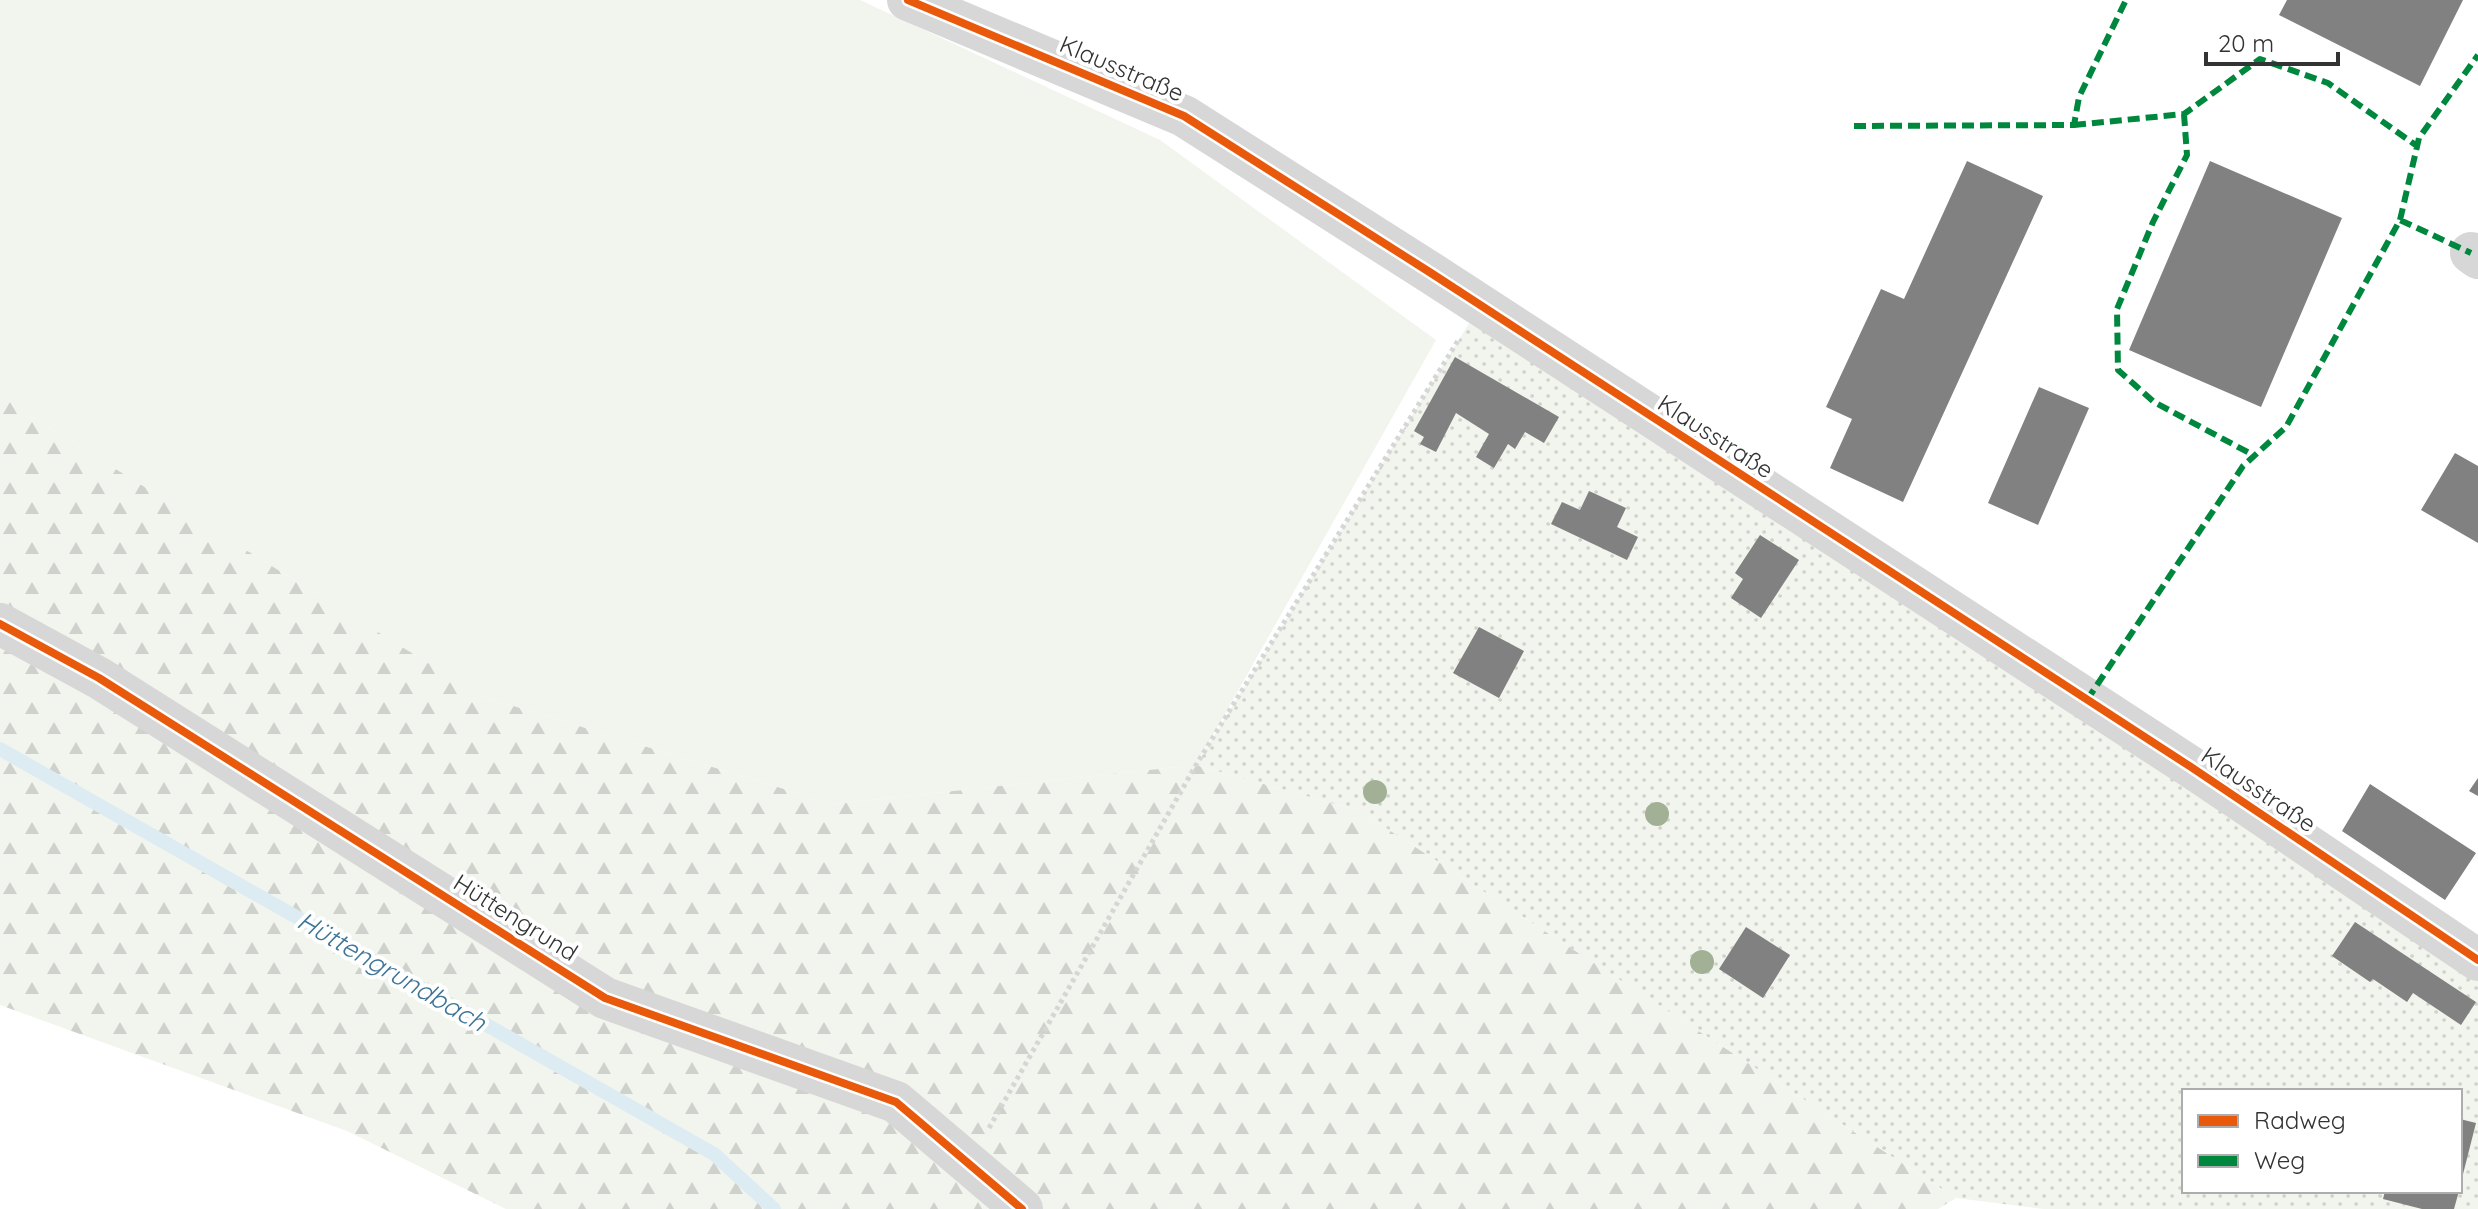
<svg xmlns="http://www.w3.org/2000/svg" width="2478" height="1209" font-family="Quicksand,sans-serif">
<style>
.grass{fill:#f1f5ed}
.forest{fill:url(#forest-firs)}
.garden{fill:url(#garden-dots);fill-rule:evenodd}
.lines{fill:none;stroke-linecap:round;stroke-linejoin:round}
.stream{stroke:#ddebf3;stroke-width:14}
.building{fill:#818181}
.path{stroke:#d6d6d6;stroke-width:5;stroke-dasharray:4 4;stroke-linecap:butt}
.minor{stroke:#d7d7d7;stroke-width:42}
.quiet{stroke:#00873e;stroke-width:6;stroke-dasharray:12 6;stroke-linecap:butt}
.cycleway-casing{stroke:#fff;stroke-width:13}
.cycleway{stroke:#e8590c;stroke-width:8}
.tree{fill:#a2b095}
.labels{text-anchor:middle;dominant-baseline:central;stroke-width:8;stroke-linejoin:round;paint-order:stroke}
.street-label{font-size:24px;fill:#333;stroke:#fff}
.water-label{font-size:26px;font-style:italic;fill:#3f7597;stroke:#fff}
</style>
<defs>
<pattern id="forest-firs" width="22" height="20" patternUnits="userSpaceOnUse" patternTransform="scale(2)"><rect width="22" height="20" fill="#f1f5ed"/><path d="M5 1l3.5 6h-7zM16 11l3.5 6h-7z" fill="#cfd2cc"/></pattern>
<pattern id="garden-dots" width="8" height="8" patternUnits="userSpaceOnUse" patternTransform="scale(2)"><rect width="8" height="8" fill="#f1f5ed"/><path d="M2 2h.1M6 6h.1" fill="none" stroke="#cfd2cc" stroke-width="1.8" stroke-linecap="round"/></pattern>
</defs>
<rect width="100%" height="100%" fill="#fff"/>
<path class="grass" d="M0 0H860L1160 140 1436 340 1196 765 833 804 481 696 19 409 0 394Z"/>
<path class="forest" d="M0 394 19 409 481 696 833 804 1196 765 1360 811 1956 1198 1938 1209H506L347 1131 0 1005Z"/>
<path class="garden" d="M1479 307 2478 960V1209H2043L1956 1198 1360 811 1196 765ZM2184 1091H2460V1191H2184Z"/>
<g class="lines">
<path class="stream" d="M0 749 714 1154 774 1209"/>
</g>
<path class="building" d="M2287 0H2463L2420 86 2279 15Z
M1967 161 2043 196 1903 502 1830 468 1852 419 1826 407 1881 289 1904 299Z
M2210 161 2342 218 2261 407 2129 350Z
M1455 357 1559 417 1544 443 1525 432 1515 449 1508 444 1494 468 1476 457 1489 434 1456 413 1436 452 1420 444 1424 437 1414 431Z
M2039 387 2089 408 2038 525 1988 503Z
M2455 453 2478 466V543L2421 510Z
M1589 491 1626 508 1617 527 1638 537 1627 560 1551 524 1562 502 1580 510Z
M1760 535 1799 560 1761 618 1731 598 1743 579 1735 573Z
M1479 627 1524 651 1499 698 1453 673Z
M2478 778V796L2469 791Z
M2370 784 2476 853 2445 900 2342 831Z
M2355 922 2476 1002 2461 1025 2413 993 2407 1002 2373 979 2370 982 2332 956Z
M1746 927 1790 955 1763 998 1719 969Z
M2460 1119 2476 1123 2461 1182H2460Z
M2385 1191H2459L2454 1209H2422L2383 1199Z"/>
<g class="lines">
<path class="path" d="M989 1128 1196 765 1459 339"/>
<path class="minor" d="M908 0 1184 116 1431 273 2191 767 2478 960
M2471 253 2478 258
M0 624 99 678 605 998 896 1102 1022 1209"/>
<path class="quiet" d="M2184 114 2187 155 2153 222 2117 309 2118 370 2154 402 2255 456
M2074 125 2184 114 2260 59 2328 83 2417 146
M1854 126 2074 125 2079 97 2126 0
M2400 220 2419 138 2478 55
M2087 700 2243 466 2286 427 2400 220 2471 253"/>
<defs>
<path id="cycleway" d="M908 0 1184 116 1431 273 2191 767 2478 960
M0 624 99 678 605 998 896 1102 1022 1209"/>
</defs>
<use href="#cycleway" class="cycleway-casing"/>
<use href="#cycleway" class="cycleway"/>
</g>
<g class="tree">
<circle cx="1375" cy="792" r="12"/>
<circle cx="1657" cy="814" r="12"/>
<circle cx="1702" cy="962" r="12"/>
</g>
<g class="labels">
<g class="street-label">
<text transform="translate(1122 68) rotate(23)">Klausstraße</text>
<text transform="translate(1716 436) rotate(33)">Klausstraße</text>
<text transform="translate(2259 789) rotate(34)">Klausstraße</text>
<text transform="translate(516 917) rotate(32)">Hüttengrund</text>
</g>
<g class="water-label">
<text transform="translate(392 971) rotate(30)">Hüttengrundbach</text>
</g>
</g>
<rect x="2182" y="1089" width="280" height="104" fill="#ffffff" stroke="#adadad" stroke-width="2"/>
<rect x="2198" y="1115" width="40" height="12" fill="#e8590c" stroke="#adadad" stroke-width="2"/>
<text x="2254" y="1129" font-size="24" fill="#333333">Radweg</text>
<rect x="2198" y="1155" width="40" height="12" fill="#00873e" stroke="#adadad" stroke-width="2"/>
<text x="2254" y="1169" font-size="24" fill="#333333">Weg</text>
<path d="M2206 52v12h132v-12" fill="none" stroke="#333333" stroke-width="4"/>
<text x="2218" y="52" font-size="24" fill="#333333" stroke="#ffffff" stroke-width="6" paint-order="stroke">20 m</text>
</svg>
